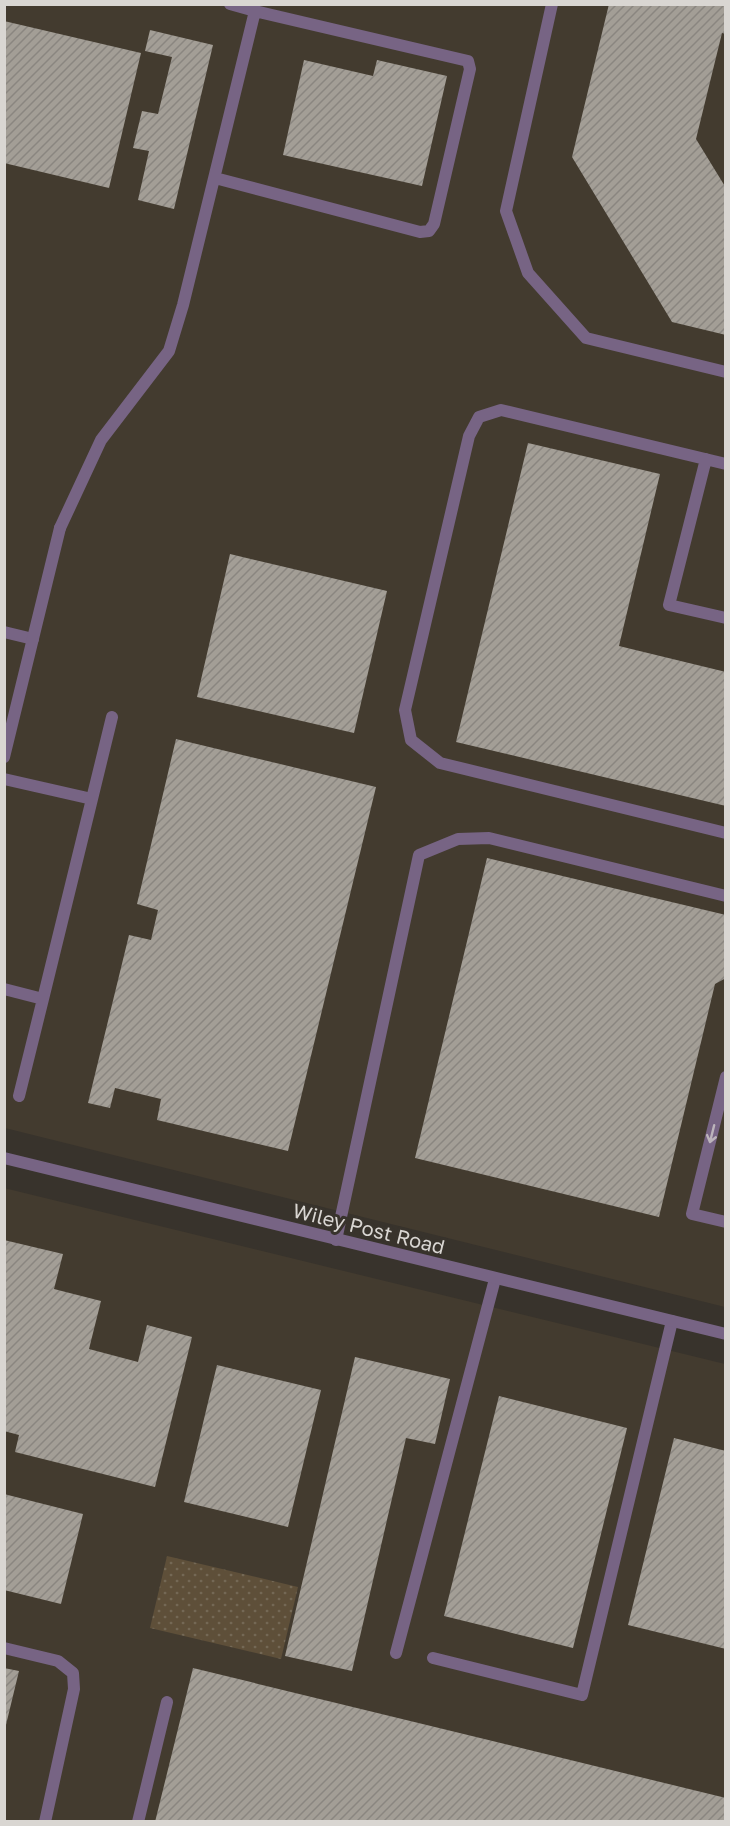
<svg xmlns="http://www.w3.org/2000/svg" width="730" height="1826" font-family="'Golos Text',sans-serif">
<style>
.built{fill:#433b2f}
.grass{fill:url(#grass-dots)}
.building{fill:url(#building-hatch)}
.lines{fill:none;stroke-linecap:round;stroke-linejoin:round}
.lane{stroke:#776484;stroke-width:12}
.street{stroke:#776484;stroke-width:12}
.oneway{stroke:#bcb4bb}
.labels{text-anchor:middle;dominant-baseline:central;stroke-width:6;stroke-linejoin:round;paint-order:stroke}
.street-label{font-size:20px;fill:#d9d6d2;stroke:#38332c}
</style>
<defs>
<pattern id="grass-dots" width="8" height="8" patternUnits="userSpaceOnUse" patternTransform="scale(1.5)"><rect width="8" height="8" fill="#5e4f39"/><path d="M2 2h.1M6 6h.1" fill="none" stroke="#746855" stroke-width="1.8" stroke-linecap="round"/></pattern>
<pattern id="building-hatch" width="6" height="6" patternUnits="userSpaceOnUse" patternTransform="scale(1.5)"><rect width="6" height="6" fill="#a39e96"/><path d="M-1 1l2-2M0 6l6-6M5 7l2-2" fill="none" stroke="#8a8680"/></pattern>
</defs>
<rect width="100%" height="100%" fill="#38332c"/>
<path class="built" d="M5 5H725V1307L5 1128Z
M4 1188 725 1364V1821H5Z"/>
<path class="grass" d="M167 1556 298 1587 281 1659 150 1628Z"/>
<path class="building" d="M609 4H726V34L722 33 696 139 726 188V335L672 322 572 157Z
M4 21 141 53 109 188 4 163Z
M150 30 213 45 174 209 138 200 149 151 133 148 142 111 158 114 172 57 145 51Z
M304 60 373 76 377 60 447 76 422 186 283 155Z
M528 443 660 474 619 646 726 672V806L456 742Z
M230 554 387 591 354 733 197 697Z
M176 739 376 787 288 1151 157 1120 161 1099 115 1088 110 1108 88 1103 129 935 151 940 158 910 137 904Z
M487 858 726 915V978L715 984 659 1217 415 1158Z
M4 1240 63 1254 54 1289 101 1301 89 1349 138 1362 147 1325 192 1337 155 1487 15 1452 19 1435 4 1431Z
M355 1357 450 1379 435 1444 406 1438 352 1671 285 1656Z
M217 1365 321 1390 288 1527 184 1502Z
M499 1396 627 1428 573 1648 444 1616Z
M674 1438 726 1451V1649L628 1625Z
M4 1494 83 1514 61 1604 4 1590Z
M4 1668 19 1671 5 1729H4Z
M193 1668 726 1798V1822H155Z"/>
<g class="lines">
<path class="lane" d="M552 4 506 211 528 273 586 338 726 372
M215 178 420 232 429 231 434 224 470 69 468 61 255 11
M706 459 669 605 726 618
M726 464 501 410 479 417 469 436 405 710 411 740 440 763 726 833
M60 528 101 440 169 351 183 305 255 11 230 4
M4 632 33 639
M4 779 92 799 43 999 4 989
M92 799 112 717
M726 1077 692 1214 726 1222
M19 1096 43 999
M336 1240 419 855 458 839 489 838 726 896
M4 1648 58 1661 73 1673 74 1689 45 1822
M396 1653 495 1279
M433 1658 582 1695 672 1321
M138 1822 167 1702"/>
<path class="street" d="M4 757 60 528
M4 1158 726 1334"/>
</g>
<defs><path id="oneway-shaft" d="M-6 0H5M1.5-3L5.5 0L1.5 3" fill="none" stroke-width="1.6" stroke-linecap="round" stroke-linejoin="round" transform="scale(1.5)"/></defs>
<use class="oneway" href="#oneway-shaft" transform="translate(712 1134) rotate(104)"/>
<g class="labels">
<g class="street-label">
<text transform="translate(369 1228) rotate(14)">Wiley Post Road</text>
</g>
</g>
<rect width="730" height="1826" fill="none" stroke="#d9d6d2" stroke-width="12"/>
</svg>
